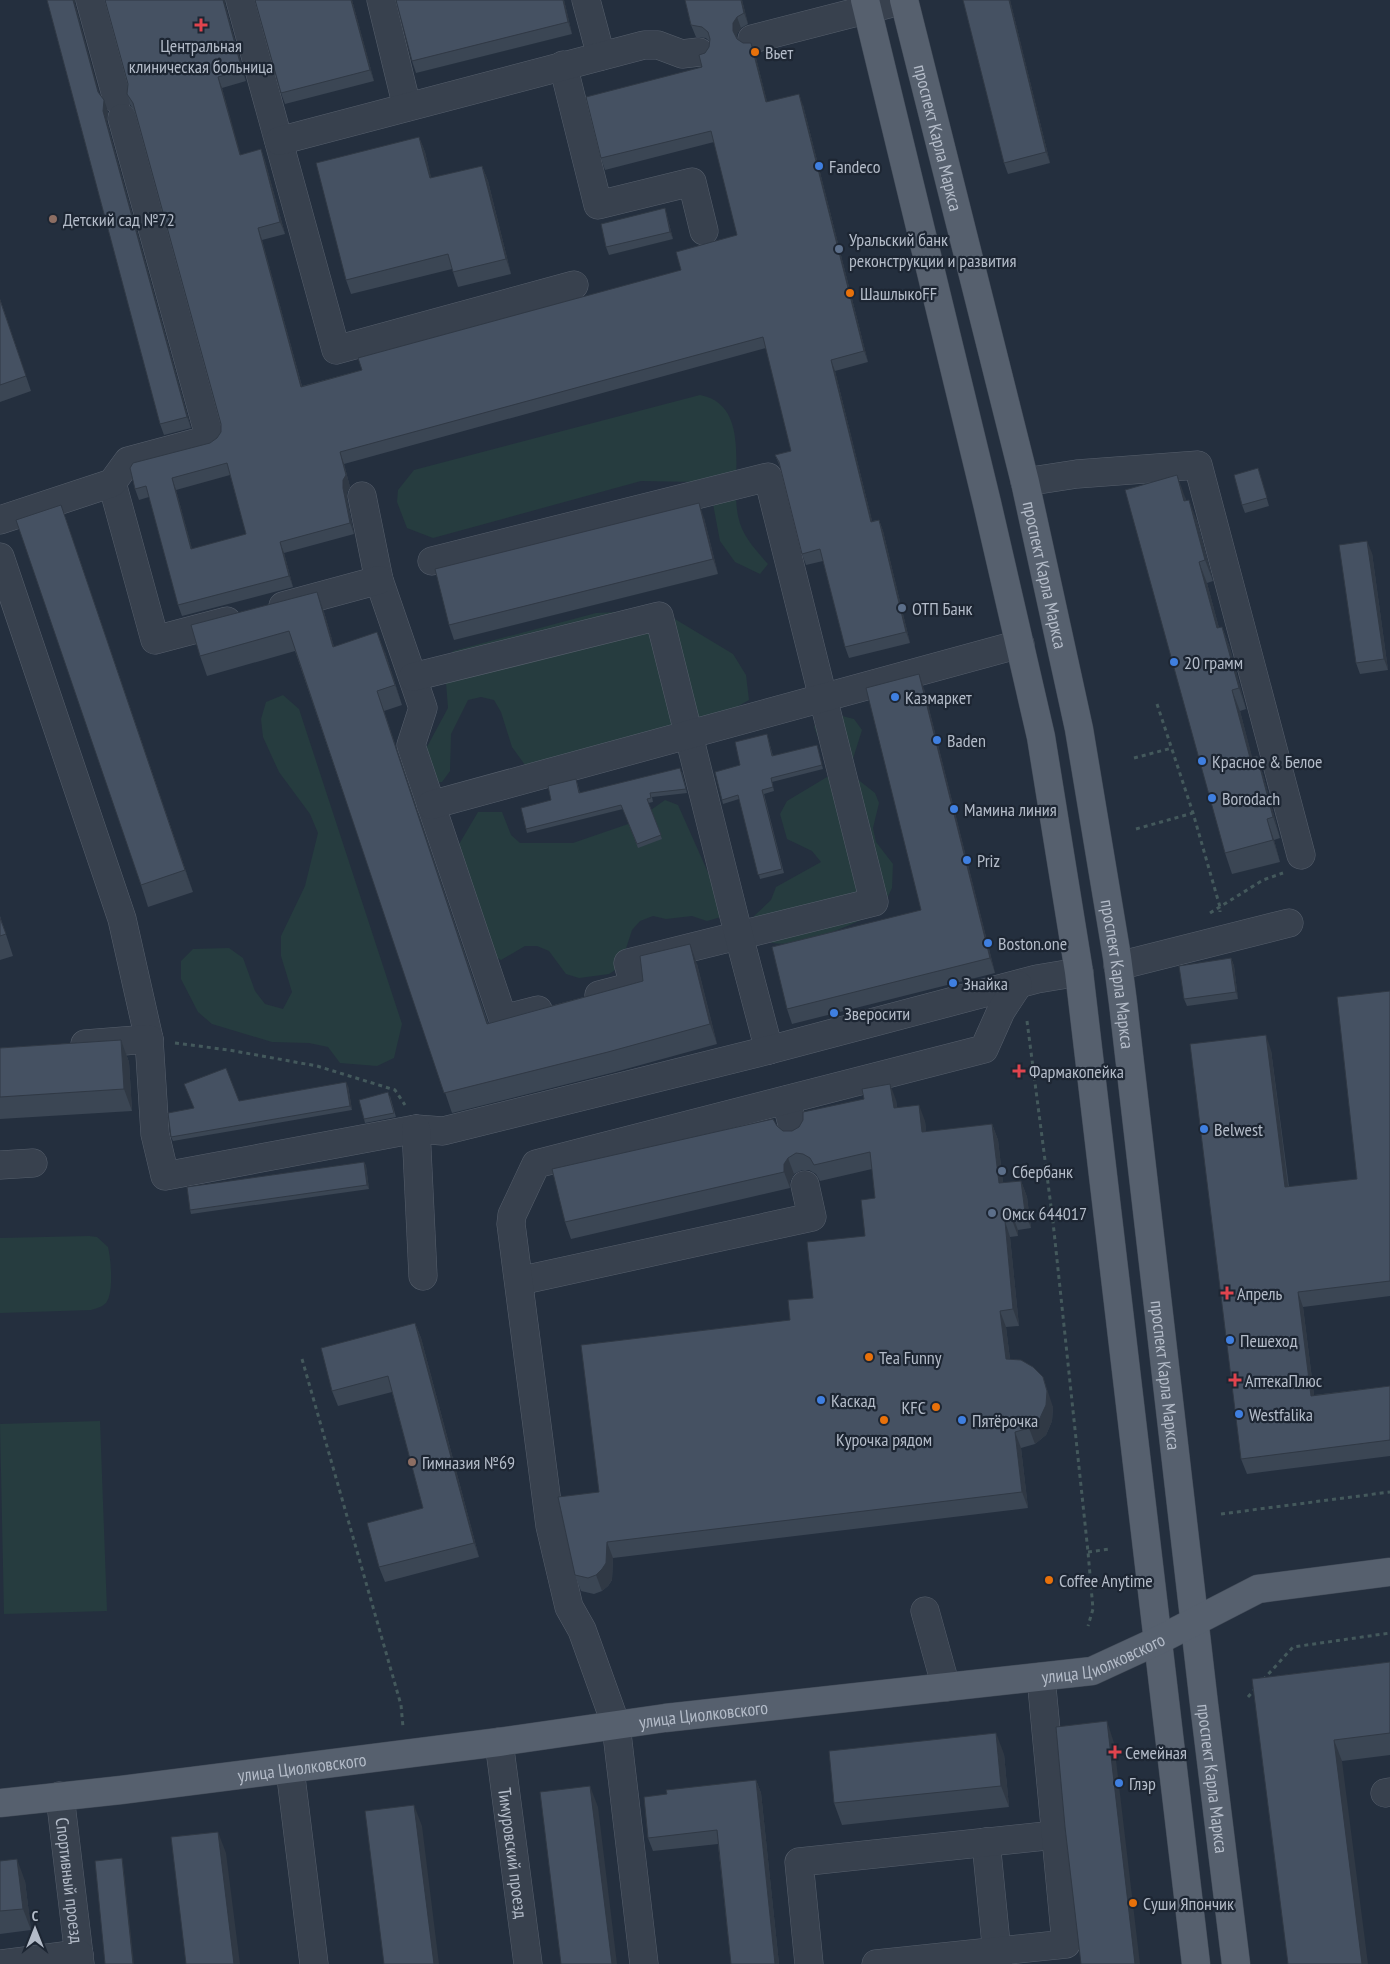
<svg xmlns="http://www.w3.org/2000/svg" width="1390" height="1964" font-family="'PT Sans Narrow',sans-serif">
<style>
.green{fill:#263c3f}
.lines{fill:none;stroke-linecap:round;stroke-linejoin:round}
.minor-casing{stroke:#565f6c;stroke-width:29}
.major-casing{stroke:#414a57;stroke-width:29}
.path{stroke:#44595c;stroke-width:3;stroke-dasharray:4 4;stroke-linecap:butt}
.minor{stroke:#38414e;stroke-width:28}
.major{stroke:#56606e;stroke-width:28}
.wall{fill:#3b4654;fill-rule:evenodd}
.shaded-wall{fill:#303945}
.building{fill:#455162;stroke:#303945;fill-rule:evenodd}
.health-dot{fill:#e0444e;stroke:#1d2633;stroke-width:2}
.food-dot{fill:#e8710a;stroke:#1d2633;stroke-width:2}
.shop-dot{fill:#3f7fe0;stroke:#1d2633;stroke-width:2}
.education-dot{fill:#8d6e63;stroke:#1d2633;stroke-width:2}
.service-dot{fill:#5c6f8a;stroke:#1d2633;stroke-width:2}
.labels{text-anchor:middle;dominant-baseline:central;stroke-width:4.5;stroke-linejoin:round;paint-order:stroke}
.poi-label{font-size:18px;fill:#b4bcc9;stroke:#1d2633;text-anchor:start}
.street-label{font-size:18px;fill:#b4bcc9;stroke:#1d2633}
</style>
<rect width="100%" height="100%" fill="#242f3e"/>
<path class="green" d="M700 395C753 405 730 478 738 516 742 536 755 549 768 564L760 574 735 562 720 541 710 488 696 482 641 481 433 538 407 528 397 502 398 490 414 470Z
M660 610 733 654 746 675 749 700 726 713 538 768 525 765 512 747 501 712 494 700 481 697 468 700 451 734 450 771 442 782 429 783 421 758 448 708 445 670 453 651 596 613Z
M283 695 299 709 402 1024 394 1058 377 1066 340 1063 328 1047 309 1043 272 1042 212 1024 198 1012 181 979V961L193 949 229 948 243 958 255 991 265 1004 283 1009 292 992 281 956V936L305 886 318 833 310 814 279 772 263 737 261 719 266 702Z
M830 713 854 719 862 730 851 765 856 778 875 793 879 803 873 828 876 842 893 864 892 888 881 911C855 922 777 963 756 933 753 930 753 922 752 918L771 900 776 887 821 862 812 851 787 839 780 814 787 801 832 774 814 727 819 715Z
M665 800 678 805 722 904 721 917 707 921 692 916 666 919 653 916 640 921 632 930 620 967 609 974 579 978 566 974 549 951 537 946H525L501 960 488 953 458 846 478 812H502L511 835 520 843H573L634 822Z
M89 1236 97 1237 108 1247C111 1260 114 1293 106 1303 102 1307 97 1308 91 1310L0 1313V1238Z
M100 1421 107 1611 4 1614 0 1424Z"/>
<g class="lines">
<defs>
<g id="minor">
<path d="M90 0 117 99"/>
<path d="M240 0 336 350 574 285"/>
<path d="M381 0 407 107"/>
<path d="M586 0 601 56"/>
<path d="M752 39 904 0"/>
<path d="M563 65 598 205 692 182 704 231"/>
<path d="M279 141 644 45H658L682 54 699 52"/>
<path d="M1025 482 1077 474 1198 465 1301 855"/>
<path d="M112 483 155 640 227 621"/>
<path d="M362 496 379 580 423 708 411 745 503 1019 538 1010"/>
<path d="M0 520 112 483 128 461 210 439 122 118"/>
<path d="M0 557 122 919 149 1039"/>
<path d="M432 561 768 477 874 902 628 963 634 986 599 995"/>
<path d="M283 606 379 580"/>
<path d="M413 677 659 616 739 936 769 1050"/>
<path d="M431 805 1020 644"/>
<path d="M1118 966 1289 923"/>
<path d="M85 1044 149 1039 155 1134 165 1176 416 1129 443 1131 769 1050 1037 979 1079 972"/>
<path d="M786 1100 794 1132"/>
<path d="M416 1129 423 1276"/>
<path d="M0 1165 33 1163"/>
<path d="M519 1281 812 1217 805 1185"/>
<path d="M925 1611 946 1687"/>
<path id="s1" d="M499 1742 528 1964"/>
<path d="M290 1769 314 1964"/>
<path d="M1385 1793 1390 1792"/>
<path id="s2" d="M60 1796 80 1964"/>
<path d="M986 1842 998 1964"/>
<path d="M0 1964 79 1954"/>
<path d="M644 1964 616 1725 582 1630 569 1607 550 1526 511 1224 512 1215 536 1164 984 1049 1001 1011 1018 985"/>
<path d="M809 1964 799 1862 1055 1835"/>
<path d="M876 1964 1066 1944 1041 1677"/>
</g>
<g id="major">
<path d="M865 0 987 503 1041 737 1079 972 1196 1964"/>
<path id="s3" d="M904 0 1025 482 1079 729 1117 957 1123 1003 1204 1704 1236 1964"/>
<path id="s4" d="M0 1803 121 1790 499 1742 665 1718 1092 1671 1157 1641 1258 1589 1390 1572"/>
</g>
</defs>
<use href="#minor" class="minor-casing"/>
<use href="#major" class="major-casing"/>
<path class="path" d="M1157 704 1193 813 1220 907V912
M1134 758 1172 748
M1136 829 1193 813
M1210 913 1263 880 1283 873
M1027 1021 1053 1222 1088 1552 1093 1609 1088 1626
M175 1043 229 1050 317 1066 395 1090 405 1105
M302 1359 401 1705 403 1727
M1221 1514 1390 1492
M1088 1552 1110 1549
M1263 1680 1293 1647 1390 1633
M1248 1697 1255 1689"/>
<use href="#minor" class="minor"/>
<use href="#major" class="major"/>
</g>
<path class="wall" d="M47 0H75V4L99 94 108 111 107 122 191 428 164 435 160 424Z
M255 0H352L374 81 285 104 281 93Z
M564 0 572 34 416 73 412 61Z
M685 0H742L748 24 741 28 737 34V39L755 54 767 102 803 105 868 362 835 371 872 521 879 520 883 531 910 643 849 658 845 647 823 561 806 565 802 554 781 469 775 455 791 451 766 348 344 464 350 487 347 492V499L354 534 284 553 293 587 182 616 178 605 149 497 139 500 135 489 217 438 221 432V424L135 112 131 106 127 94 128 84 225 4 246 81 222 88 240 155 261 149 265 161 285 234 262 240 302 386 362 370 681 270 737 235 714 142 605 170 601 158 702 67 705 53 709 47 710 42 706 38 696 37 691 25ZM230 475 246 534 192 549 176 490Z
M963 0H1010L1050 163 1008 174 1004 163Z
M419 137 425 152 431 178 482 166 488 181 511 274 458 287 452 269 351 294 346 280Z
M665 208 667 216 673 239 609 255 606 247Z
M0 299 31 391 0 402Z
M1258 468 1269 506 1245 513 1242 505Z
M1185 497 1186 500 1197 521 1213 581 1207 583 1219 628 1222 627 1230 648 1246 709 1240 711 1252 758 1257 756 1264 778 1280 838 1274 840 1280 862 1232 874 1225 853Z
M61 505 193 892 148 907 141 885Z
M704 518 718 574 454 640 449 625Z
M1372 553 1388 670 1360 674 1356 663Z
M317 592 324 612 334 647 385 652 402 705 384 711 488 1023 643 981 697 964 717 1044 615 1072 452 1113 295 651 207 676 200 656Z
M924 689 995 973 792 1024 787 1009 921 910Z
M767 734 773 756 817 745 823 769 772 782 774 791 764 794 784 873 760 879 739 799 723 804 722 800 740 765Z
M682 772 687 793 652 797 653 802 648 803 662 839 638 848 623 809 527 833 526 829 551 800 577 782 580 793Z
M0 916 13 956 0 960Z
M1231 958 1234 966 1238 999 1187 1006 1184 999Z
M1390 991V1296L1303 1307 1314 1395 1390 1386V1456L1247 1474 1241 1459 1271 1050 1289 1187 1357 1179Z
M121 1040 129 1062 132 1111 0 1119V1048Z
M348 1086 352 1110 173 1141 171 1137 194 1108 239 1101Z
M390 1096 396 1117 365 1123 364 1119Z
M896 1100 897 1108 925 1121 926 1132 992 1124 998 1140 1003 1183 1021 1181 1027 1197 1031 1228 1018 1230V1236L1010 1237 1019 1326 1006 1327 1010 1359 1053 1407 1052 1421 1046 1435 1035 1444 1021 1448 1028 1508 613 1558 612 1580 608 1586 602 1591 594 1594 581 1591 575 1575 599 1492 790 1320 813 1298 865 1236 875 1198 872 1169 820 1181 816 1174 809 1170H802L794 1174 790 1181V1188L571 1239 565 1222 777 1126 783 1131H792Z
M364 1162 366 1166 369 1189 191 1214 190 1210Z
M415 1323 421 1338 479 1557 385 1582 379 1567 423 1508 392 1392 338 1406 332 1391Z
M1390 1662V1755L1342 1761 1252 1679Z
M1004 1754 1009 1807 842 1825 834 1803Z
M756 1780 761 1793 779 1964H731L718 1844 653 1851 648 1838 667 1794Z
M0 1861 25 1881 31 1930 0 1934Z"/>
<path class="shaded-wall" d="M73 0H75V4L102 103 98 92Z
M223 0H225V4L246 81 242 70Z
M351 0H352L374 81 370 70Z
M563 0H564L572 34 568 22Z
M741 0H742L748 24 744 13Z
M1009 0H1010L1050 163 1046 152Z
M737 17 741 28 737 34V42L733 31V23Z
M751 43 755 54 770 113 766 102Z
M218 77 222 88 244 166 240 155Z
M799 94 803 105 868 362 864 351Z
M104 100 108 111 107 122 191 428 187 417 103 111Z
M419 137 425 152 435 193 430 178Z
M261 149 265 161 285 234 280 222Z
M482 166 488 181 511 274 506 259Z
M665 208 667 216 673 239 670 232Z
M258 228 262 240 305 398 301 387Z
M831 360 835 371 875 533 871 522Z
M340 452 344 464 350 487 347 492V499L354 534 350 523 343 488Z
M1177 475 1185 497 1192 522 1184 501Z
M172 478 176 490 195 560 191 549Z
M1189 500 1197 521 1213 581 1205 560Z
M699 503 704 518 718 574 713 559Z
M61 505 68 526 193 892 185 870Z
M879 520 883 531 910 643 906 632Z
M1367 541 1372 553 1388 670 1384 659Z
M280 542 284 553 293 587 289 576Z
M1199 562 1207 583 1225 650 1217 628Z
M317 592 324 612 340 667 333 647Z
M1222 627 1230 648 1246 709 1239 688Z
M377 632 385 652 402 705 395 685Z
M919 674 924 689 995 973 990 958Z
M1232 690 1240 711 1258 779 1250 758Z
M377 691 384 711 494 1043 487 1024Z
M1257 756 1264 778 1280 838 1273 817Z
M1267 819 1274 840 1280 862 1273 840Z
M690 944 697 964 717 1044 710 1024Z
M1231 958 1234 966 1238 999 1236 992Z
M1266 1035 1271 1050 1290 1202 1285 1187Z
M121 1040 129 1062 132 1111 124 1089Z
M346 1082 348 1086 352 1110 350 1106Z
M890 1084 896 1100 899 1125 894 1108Z
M919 1105 925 1121 928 1149 922 1132Z
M992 1124 998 1140 1005 1200 999 1183Z
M788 1158 794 1174 790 1181V1188L784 1172V1164Z
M364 1162 366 1166 369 1189 367 1185Z
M1021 1181 1027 1197 1031 1228 1025 1212Z
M1012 1214 1018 1230V1236L1012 1220Z
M1005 1221 1010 1237 1019 1326 1013 1309Z
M1298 1292 1303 1307 1316 1411 1311 1396Z
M1000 1311 1006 1327 1012 1376 1006 1359Z
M415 1323 421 1338 479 1557 474 1543Z
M1043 1377 1053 1407 1052 1421 1046 1435 1035 1444 1029 1428Z
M1015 1432 1021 1448 1028 1508 1022 1492Z
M607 1542 613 1558 612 1580 608 1586 602 1591 596 1575Z
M1107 1721 1114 1743 1140 1964H1135Z
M996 1733 1004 1754 1009 1807 1001 1786Z
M1334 1740 1342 1761 1368 1964H1362Z
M756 1780 761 1793 779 1964H775Z
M590 1786 598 1807 617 1964H612Z
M414 1805 422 1826 439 1964H434Z
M218 1832 226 1853 240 1964H234Z
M122 1858 123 1862 134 1964H133Z
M17 1859 25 1881 31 1930 23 1909Z"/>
<path class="building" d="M47 0H73L98 92 104 100 103 111 187 417 160 424Z
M105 0H223L242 70 218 77 240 155 261 149 280 222 258 228 301 387 362 370 358 358 681 270 676 252 737 235 711 131 601 158 586 97 702 67 699 55 705 53 709 47 710 39 708 32 702 27 691 25 685 0H741L744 13 737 17 733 23V31L737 39 743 43H751L766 102 799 94 864 351 831 360 871 522 879 520 906 632 845 647 820 549 802 554 779 462 775 455 791 451 763 337 340 452 346 475 343 480V488L350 523 280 542 289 576 178 605 146 486 135 489 130 468 133 463 210 443 217 438 221 432V424L133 103 127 94 128 84ZM227 463 246 534 191 549 172 478Z
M255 0H351L370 70 281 93Z
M396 0H563L568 22 412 61Z
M963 0H1009L1046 152 1004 163Z
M419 137 430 178 482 166 506 259 453 272 448 254 346 280 316 163Z
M665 208 670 232 606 247 601 224Z
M0 300 26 376 0 385Z
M1258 468 1267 498 1242 505 1234 475Z
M1177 475 1184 501 1189 500 1205 560 1199 562 1217 628 1222 627 1239 688 1232 690 1250 758 1257 756 1273 817 1267 819 1273 840 1225 853 1125 490Z
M699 503 713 559 449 625 435 569Z
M61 505 185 870 141 885 16 520Z
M1367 541 1384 659 1356 663 1339 545Z
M317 592 333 647 377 632 395 685 377 691 487 1024 643 981 640 956 690 944 710 1024 608 1052 444 1093 289 631 200 656 191 625Z
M919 674 990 958 787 1009 772 947 921 910 866 688Z
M767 734 772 756 817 745 822 765 771 778 773 787 762 790 782 869 758 875 738 795 722 800 715 772 740 765 735 742Z
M680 768 686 789 650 793 651 798 647 799 661 835 637 844 621 805 526 829 521 808 551 800 548 786 576 779 579 793Z
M0 918 6 934 0 936Z
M1231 958 1236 992 1184 999 1179 966Z
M1390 991V1281L1298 1292 1311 1396 1390 1386V1440L1241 1459 1190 1044 1266 1035 1285 1187 1357 1179 1337 997Z
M121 1040 124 1089 0 1097V1048Z
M226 1068 239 1101 346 1082 350 1106 171 1137 168 1113 194 1108 184 1084Z
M890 1084 894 1108 919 1105 922 1132 992 1124 999 1183 1021 1181 1025 1212 1012 1214V1220L1005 1221 1013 1309 1000 1311 1006 1359 1021 1360 1033 1367 1043 1377 1047 1391 1046 1405 1040 1418 1029 1428 1015 1432 1022 1492 607 1542 606 1563 602 1569 596 1575 588 1578 575 1575 558 1497 599 1492 581 1345 790 1320 788 1300 813 1298 807 1242 865 1236 861 1200 875 1198 870 1152 814 1165 810 1158 803 1154 796 1153 788 1158 784 1164V1172L565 1222 552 1169 773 1119 777 1126 783 1131H792L799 1127 803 1120V1112L864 1099 862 1089Z
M388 1092 394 1113 364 1119 359 1100Z
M364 1162 367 1185 190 1210 187 1187Z
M415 1323 474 1543 379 1567 367 1523 423 1508 388 1376 332 1391 321 1348Z
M1390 1662V1733L1334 1740 1362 1964H1288L1252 1679Z
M1107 1721 1135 1964H1081L1065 1827 1056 1727Z
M996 1733 1001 1786 834 1803 829 1751Z
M756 1780 775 1964H731L717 1830 648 1838 644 1797 667 1794 666 1790Z
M590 1786 612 1964H561L540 1792Z
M414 1805 434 1964H384L365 1811Z
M218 1832 234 1964H186L171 1837Z
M122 1858 133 1964H105L95 1861Z
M17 1859 23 1909 0 1911V1861Z"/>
<g class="health-dot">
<path d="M198.5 17.5h5v5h5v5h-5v5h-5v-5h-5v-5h5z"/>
<path d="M1016.5 1063.5h5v5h5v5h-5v5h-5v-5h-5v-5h5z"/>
<path d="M1224.5 1285.5h5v5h5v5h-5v5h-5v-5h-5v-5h5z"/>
<path d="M1232.5 1372.5h5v5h5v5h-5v5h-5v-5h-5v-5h5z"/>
<path d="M1112.5 1744.5h5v5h5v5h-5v5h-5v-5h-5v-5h5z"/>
</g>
<g class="food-dot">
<circle cx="755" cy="52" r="5"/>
<circle cx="850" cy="293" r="5"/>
<circle cx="869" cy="1357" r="5"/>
<circle cx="936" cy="1407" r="5"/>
<circle cx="884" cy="1420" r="5"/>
<circle cx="1049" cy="1580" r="5"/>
<circle cx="1133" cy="1903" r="5"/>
</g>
<g class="shop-dot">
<circle cx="819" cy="166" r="5"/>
<circle cx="1174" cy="662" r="5"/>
<circle cx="895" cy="697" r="5"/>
<circle cx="937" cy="740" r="5"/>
<circle cx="1202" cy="761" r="5"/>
<circle cx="1212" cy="798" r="5"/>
<circle cx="954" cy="809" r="5"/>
<circle cx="967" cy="860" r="5"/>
<circle cx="988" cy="943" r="5"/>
<circle cx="953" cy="983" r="5"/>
<circle cx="834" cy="1013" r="5"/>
<circle cx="1204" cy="1129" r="5"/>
<circle cx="1230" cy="1340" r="5"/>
<circle cx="821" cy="1400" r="5"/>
<circle cx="1239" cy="1414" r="5"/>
<circle cx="962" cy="1420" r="5"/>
<circle cx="1119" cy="1783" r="5"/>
</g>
<g class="education-dot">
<circle cx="53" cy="219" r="5"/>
<circle cx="412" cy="1462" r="5"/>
</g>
<g class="service-dot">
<circle cx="839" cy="249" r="5"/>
<circle cx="902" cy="608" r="5"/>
<circle cx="1002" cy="1171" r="5"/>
<circle cx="992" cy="1213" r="5"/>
</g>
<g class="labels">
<g class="poi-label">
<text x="201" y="45" text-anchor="middle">Центральная<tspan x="201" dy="21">клиническая больница</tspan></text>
<text x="765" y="52">Вьет</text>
<text x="829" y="166">Fandeco</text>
<text x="63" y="219">Детский сад №72</text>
<text x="849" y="239">Уральский банк<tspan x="849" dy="21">реконструкции и развития</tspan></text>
<text x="860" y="293">ШашлыкoFF</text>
<text x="912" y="608">ОТП Банк</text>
<text x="1184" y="662">20 грамм</text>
<text x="905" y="697">Казмаркет</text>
<text x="947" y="740">Baden</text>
<text x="1212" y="761">Красное &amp; Белое</text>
<text x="1222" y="798">Borodach</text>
<text x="964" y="809">Мамина линия</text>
<text x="977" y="860">Priz</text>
<text x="998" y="943">Boston.one</text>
<text x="963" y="983">Знайка</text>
<text x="844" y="1013">Зверосити</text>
<text x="1029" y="1071">Фармакопейка</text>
<text x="1214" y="1129">Belwest</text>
<text x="1012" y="1171">Сбербанк</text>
<text x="1002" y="1213">Омск 644017</text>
<text x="1237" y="1293">Апрель</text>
<text x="1240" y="1340">Пешеход</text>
<text x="879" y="1357">Tea Funny</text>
<text x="1245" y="1380">АптекаПлюс</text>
<text x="831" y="1400">Каскад</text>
<text x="926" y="1407" text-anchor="end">KFC</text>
<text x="1249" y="1414">Westfalika</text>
<text x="972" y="1420">Пятёрочка</text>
<text x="884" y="1439" text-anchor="middle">Курочка рядом</text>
<text x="422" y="1462">Гимназия №69</text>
<text x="1059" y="1580">Coffee Anytime</text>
<text x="1125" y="1752">Семейная</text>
<text x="1129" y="1783">Глэр</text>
<text x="1143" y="1903">Суши Япончик</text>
</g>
<g class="street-label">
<text stroke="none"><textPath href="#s3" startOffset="142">проспект Карла Маркса</textPath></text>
<text stroke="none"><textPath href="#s3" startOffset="592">проспект Карла Маркса</textPath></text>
<text stroke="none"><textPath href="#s3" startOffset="998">проспект Карла Маркса</textPath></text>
<text stroke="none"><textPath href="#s3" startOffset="1402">проспект Карла Маркса</textPath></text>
<text stroke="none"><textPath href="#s4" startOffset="1114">улица Циолковского</textPath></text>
<text stroke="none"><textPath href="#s4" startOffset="709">улица Циолковского</textPath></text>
<text stroke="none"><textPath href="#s4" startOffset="304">улица Циолковского</textPath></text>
<text stroke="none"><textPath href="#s3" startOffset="1808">проспект Карла Маркса</textPath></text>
<text stroke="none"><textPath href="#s1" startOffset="112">Тимуровский проезд</textPath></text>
<text stroke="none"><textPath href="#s2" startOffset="85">Спортивный проезд</textPath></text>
</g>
</g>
<g transform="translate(35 1929)" stroke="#1d2633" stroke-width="4" paint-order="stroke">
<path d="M0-4L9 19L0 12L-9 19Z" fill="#b4bcc9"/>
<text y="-8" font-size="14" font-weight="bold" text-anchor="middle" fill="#b4bcc9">С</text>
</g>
</svg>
